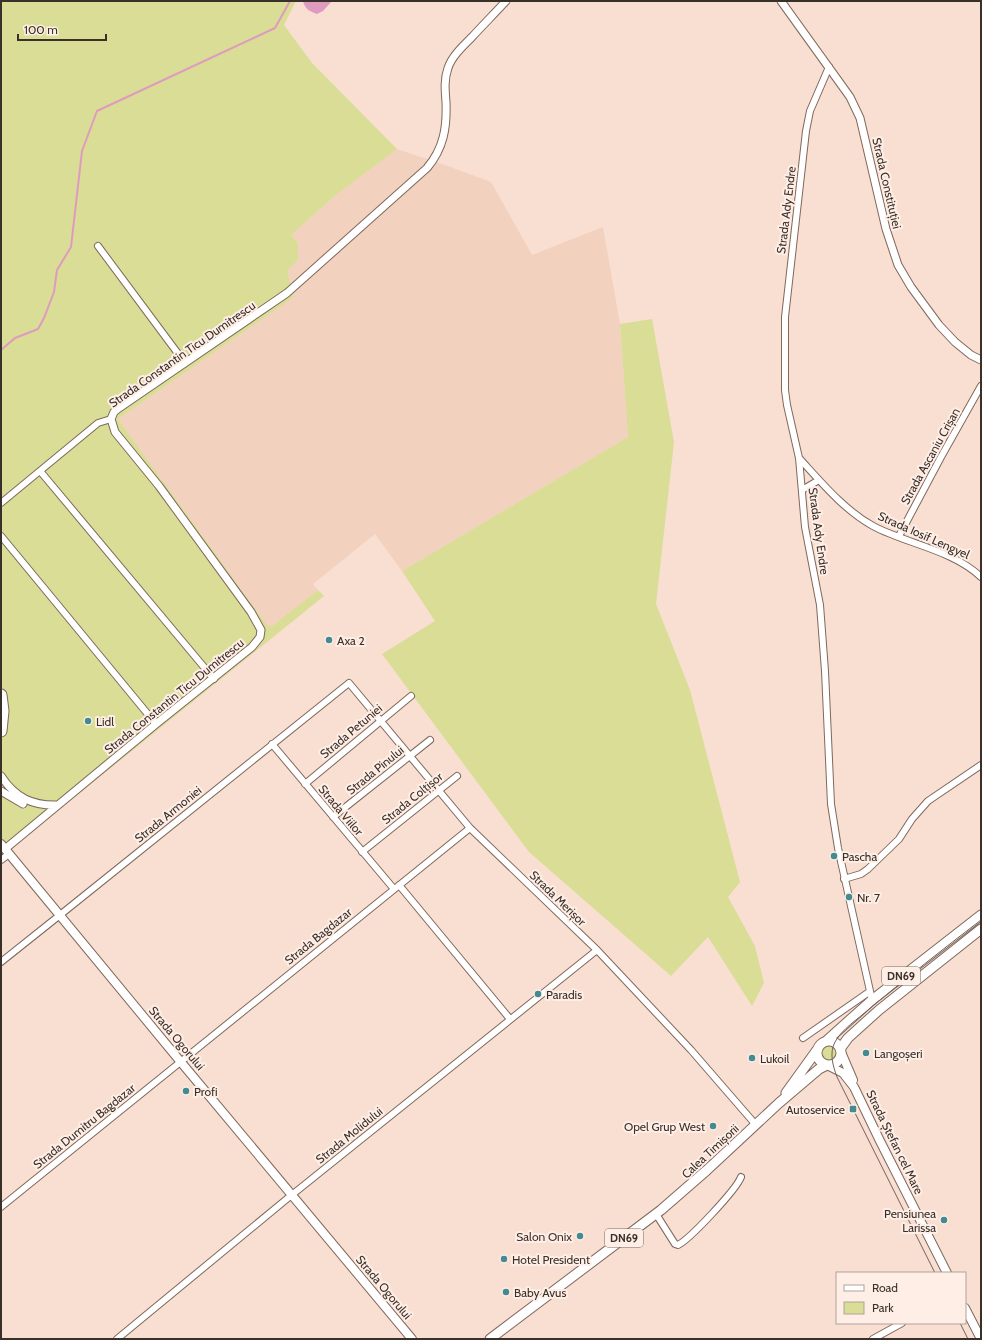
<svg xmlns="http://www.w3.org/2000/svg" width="982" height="1340" font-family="Cabin,sans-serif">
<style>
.built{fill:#f2d1bf}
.green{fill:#d9dd95}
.water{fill:#df9bbf}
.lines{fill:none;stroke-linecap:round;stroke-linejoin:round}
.stream{stroke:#df9bbf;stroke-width:2}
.minor-casing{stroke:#7f685c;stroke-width:8}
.tertiary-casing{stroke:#7f685c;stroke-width:9}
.secondary-casing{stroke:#7f685c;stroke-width:10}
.primary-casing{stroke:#7f685c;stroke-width:11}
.motorway-casing{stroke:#7f685c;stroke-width:13}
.minor{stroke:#fff;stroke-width:6}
.tertiary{stroke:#fff;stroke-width:7}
.secondary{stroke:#fff;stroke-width:8}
.primary{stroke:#fff;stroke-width:9}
.motorway{stroke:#fff;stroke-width:11}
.tram{stroke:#71625a;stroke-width:1}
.poi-dot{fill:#438a91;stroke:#feeee6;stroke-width:1.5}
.labels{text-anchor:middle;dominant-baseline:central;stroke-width:4;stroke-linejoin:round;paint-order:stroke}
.shield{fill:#feeee6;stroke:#756962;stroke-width:1}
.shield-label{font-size:11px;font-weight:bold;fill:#3a302a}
.street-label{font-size:12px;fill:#3a302a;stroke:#feeee6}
.poi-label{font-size:12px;fill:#3a302a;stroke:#feeee6;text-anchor:start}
</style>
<rect width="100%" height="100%" fill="#f9dfd1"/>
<path class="built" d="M397 149 445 165 491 182 532 255 603 227 620 324 628 437 402 571 375 534 313 584 318 590 272 626H268L262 618 118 419 294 297 287 271 298 260V243L291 235 337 194Z"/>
<path class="green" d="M1 1H296L284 25 312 63 397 149 337 194 291 235 298 243V260L287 271 294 297 118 419 262 618 268 626H272L318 590 324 596 4 854 1 851Z
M652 319 674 442 656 604 690 690 740 882 728 897 755 946 764 983 752 1006 708 937 671 976 529 852 382 654 435 621 402 571 628 437 620 324Z
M821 1053a8 8 0 1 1 16 0a8 8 0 1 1-16 0Z"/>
<path class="water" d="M303 1H332L323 11 317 14C309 11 305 9 303 1Z"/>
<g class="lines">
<path class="stream" d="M1 350 15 338 38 329 44 318 54 292 57 270 71 247 82 151 97 111 275 28 290 1"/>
<defs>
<path id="minor" d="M829 67 810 111 806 131 785 317V390L787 405 799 458 805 527 820 605 825 671 831 804 838 848 872 1000
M98 246 185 363
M799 458C821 482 844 510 873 526 907 544 953 550 981 577
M40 471 214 679
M802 490 819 480
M1 503 98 423 111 419
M1 536 156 724
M899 536 941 457 981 386
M272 744 394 889
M305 784 411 696
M333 817 430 740
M362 852 457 776
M1 860 9 854
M844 879 861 874 868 869 899 839 912 819 928 801 981 765
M399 885 510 1019
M1 962 60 915 349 683 470 828 597 950 691 1050 756 1125
M803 1038 869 992
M1 1207 470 828
M656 1214 675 1244 678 1245C690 1239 736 1190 741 1177
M117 1339 288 1198 597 950
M873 1339 902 1323"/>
<path id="tertiary" d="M781 1 850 97 860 118 886 229 898 265 911 287 939 325 955 342 971 355 981 360
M1 776C15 798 33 806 58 805
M1 791 23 804
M5 849 156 724 252 647 260 637 261 630 251 612 159 486 115 432 111 419 114 412 119 408 287 293 427 168C444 148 447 127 446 102 445 90 444 79 448 68 452 56 463 46 472 37 483 25 495 13 506 1"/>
<path id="secondary" d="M1 844 180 1061 412 1339
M841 1052 853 1080
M827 1065 843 1073 854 1087 880 1141 947 1273
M965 1308 981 1339"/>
<path id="primary" d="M817 1053a12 12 0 1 1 24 0a12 12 0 1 1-24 0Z
M825 1042 872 1000 981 915
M840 1049 848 1038 879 1010 981 929
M786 1093 817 1050
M490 1339 661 1210 707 1170 779 1103 819 1069 827 1065"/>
<path id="motorway" d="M1 695 3 711 1 731"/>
</defs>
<use href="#minor" class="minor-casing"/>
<use href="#tertiary" class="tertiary-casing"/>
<use href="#secondary" class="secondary-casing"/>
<use href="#primary" class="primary-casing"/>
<use href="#motorway" class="motorway-casing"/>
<use href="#minor" class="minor"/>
<use href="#tertiary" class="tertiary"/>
<use href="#secondary" class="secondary"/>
<use href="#primary" class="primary"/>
<use href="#motorway" class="motorway"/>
<path class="tram" d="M935 1273 837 1077C833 1066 829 1053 835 1042 842 1029 858 1019 868 1010 905 979 943 949 981 920
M960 1323 968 1339"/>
</g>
<g class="poi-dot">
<circle cx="329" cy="640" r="4"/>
<circle cx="88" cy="721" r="4"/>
<circle cx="834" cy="856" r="4"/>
<circle cx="849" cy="897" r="4"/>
<circle cx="538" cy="994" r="4"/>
<circle cx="866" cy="1053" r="4"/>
<circle cx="752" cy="1058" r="4"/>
<circle cx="186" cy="1091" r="4"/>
<rect x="849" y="1105" width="8" height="8" rx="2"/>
<circle cx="713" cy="1126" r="4"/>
<circle cx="944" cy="1220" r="4"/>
<circle cx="580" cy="1236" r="4"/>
<circle cx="504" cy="1259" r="4"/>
<circle cx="506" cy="1292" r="4"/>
</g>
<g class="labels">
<g class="shield">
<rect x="882" y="967" width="38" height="18" rx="3"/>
<rect x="605" y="1229" width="38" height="18" rx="3"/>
</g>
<g class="shield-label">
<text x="901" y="976">DN69</text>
<text x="624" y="1238">DN69</text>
</g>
<g class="street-label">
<text transform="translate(887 183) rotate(77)">Strada Constituției</text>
<text transform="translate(786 210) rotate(-83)">Strada Ady Endre</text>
<text transform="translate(182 354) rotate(-35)">Strada Constantin Ticu Dumitrescu</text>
<text transform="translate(930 456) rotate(-61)">Strada Ascaniu Crișan</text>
<text transform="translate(819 531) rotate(82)">Strada Ady Endre</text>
<text transform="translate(924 535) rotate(24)">Strada Iosif Lengyel</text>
<text transform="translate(174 696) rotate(-39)">Strada Constantin Ticu Dumitrescu</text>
<text transform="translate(351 731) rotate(-40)">Strada Petuniei</text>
<text transform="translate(375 770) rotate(-39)">Strada Pinului</text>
<text transform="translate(412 798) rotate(-39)">Strada Colțișor</text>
<text transform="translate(341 810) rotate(50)">Strada Viilor</text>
<text transform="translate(168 814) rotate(-39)">Strada Armoniei</text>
<text transform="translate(558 898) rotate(44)">Strada Merișor</text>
<text transform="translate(318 936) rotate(-39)">Strada Bagdazar</text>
<text transform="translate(177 1038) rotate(50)">Strada Ogorului</text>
<text transform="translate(84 1126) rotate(-39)">Strada Dumitru Bagdazar</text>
<text transform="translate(349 1135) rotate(-39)">Strada Molidului</text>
<text transform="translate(895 1142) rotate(64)">Strada Ștefan cel Mare</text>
<text transform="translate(710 1151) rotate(-43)">Calea Timișorii</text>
<text transform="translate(384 1287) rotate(50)">Strada Ogorului</text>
</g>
<g class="poi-label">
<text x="337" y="640">Axa 2</text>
<text x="96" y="721">Lidl</text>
<text x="842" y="856">Pascha</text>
<text x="857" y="897">Nr. 7</text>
<text x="546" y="994">Paradis</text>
<text x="874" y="1053">Langoșeri</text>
<text x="760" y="1058">Lukoil</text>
<text x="194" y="1091">Profi</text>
<text x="845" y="1109" text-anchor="end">Autoservice</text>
<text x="705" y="1126" text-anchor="end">Opel Grup West</text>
<text x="936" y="1213" text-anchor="end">Pensiunea<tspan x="936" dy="14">Larissa</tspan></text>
<text x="572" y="1236" text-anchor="end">Salon Onix</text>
<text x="512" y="1259">Hotel President</text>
<text x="514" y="1292">Baby Avus</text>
</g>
</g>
<rect width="982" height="1340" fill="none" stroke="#3a302a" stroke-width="4"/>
<rect x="836" y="1272" width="130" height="52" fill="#feeee6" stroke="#b0a29b"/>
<rect x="844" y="1285" width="20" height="6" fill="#ffffff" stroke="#b0a29b"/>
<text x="872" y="1292" font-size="12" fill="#3a302a">Road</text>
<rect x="844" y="1302" width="20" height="12" fill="#d9dd95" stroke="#b0a29b"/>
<text x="872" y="1312" font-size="12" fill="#3a302a">Park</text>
<path d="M18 34v6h88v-6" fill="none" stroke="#3a302a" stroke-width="2"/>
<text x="24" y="34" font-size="12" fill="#3a302a" stroke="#feeee6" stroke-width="3" paint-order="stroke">100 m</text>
</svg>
